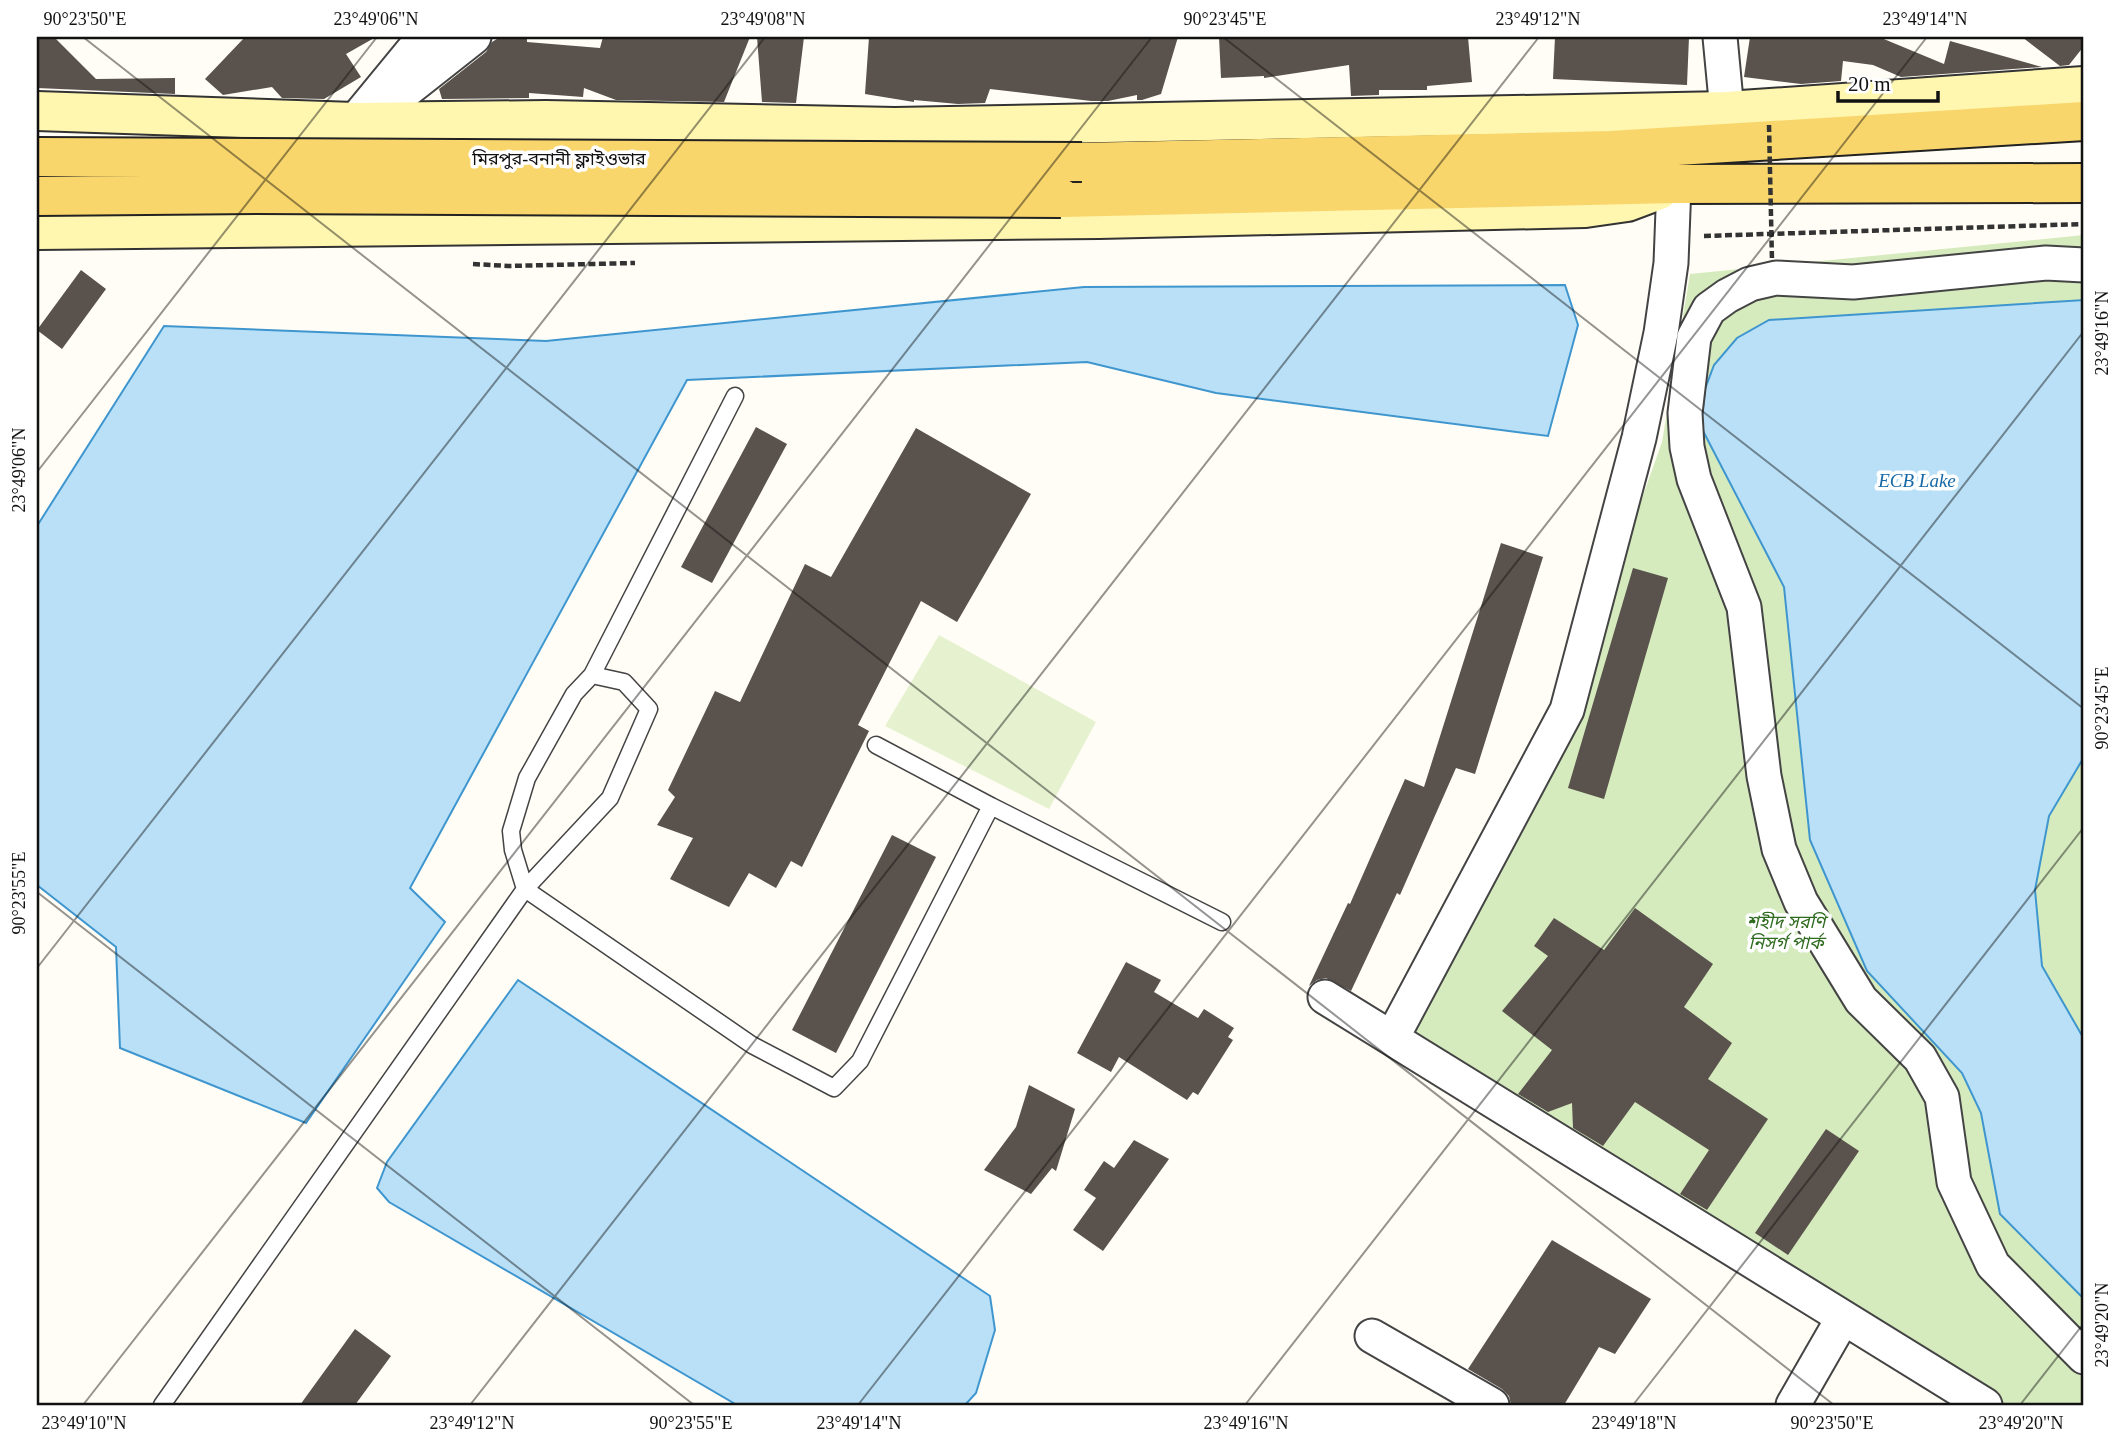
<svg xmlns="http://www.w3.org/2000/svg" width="2121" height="1442" font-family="'Times New Roman','Noto Sans Bengali',serif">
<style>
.green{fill:#d5ebbd}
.pitch{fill:#e6f2cf}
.water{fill:#b9e0f7;stroke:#3f96cf;stroke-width:2}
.building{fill:#5a524d}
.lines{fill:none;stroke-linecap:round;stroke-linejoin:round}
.lane-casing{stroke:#444;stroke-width:19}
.street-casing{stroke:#444;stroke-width:37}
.secondary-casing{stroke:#333;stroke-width:42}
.primary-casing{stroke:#222;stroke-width:42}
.path{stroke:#333;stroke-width:4.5;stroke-dasharray:7 3.5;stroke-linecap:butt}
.lane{stroke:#fff;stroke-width:16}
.street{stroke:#fff;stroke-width:33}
.secondary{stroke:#fff6b0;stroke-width:38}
.primary{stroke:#f9d66b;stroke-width:38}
.primary-bridge-casing{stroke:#222;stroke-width:42;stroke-linecap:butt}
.path-bridge{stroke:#333;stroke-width:4.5;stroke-dasharray:7 3.5;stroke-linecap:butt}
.primary-bridge{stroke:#f9d66b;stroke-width:38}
.ticks{fill:none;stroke:#111;stroke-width:2;stroke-opacity:0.45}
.labels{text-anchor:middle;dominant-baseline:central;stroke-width:7;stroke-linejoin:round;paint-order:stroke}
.street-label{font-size:18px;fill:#111;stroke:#fff}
.park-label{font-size:18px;font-style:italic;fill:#2f6b1f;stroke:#fff}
.water-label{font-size:19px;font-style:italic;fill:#1768a6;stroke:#fff}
.neatline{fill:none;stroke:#111;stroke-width:2.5}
.ticks-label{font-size:18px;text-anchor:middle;fill:#111}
</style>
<rect width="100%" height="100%" fill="#fffdf5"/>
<path class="green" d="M2084 235V1405H1985L1392 1038 1567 710 1662 442 1690 274Z"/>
<path class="pitch" d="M939 635 1096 722 1049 809 885 726Z"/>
<path class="water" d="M1565 285 1578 325 1548 436 1216 393 1087 362 687 380 410 888 445 922 306 1123 120 1048 116 947 37 885V526L164 326 546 341 1084 287Z
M2084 300V757L2049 816 2035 890 2042 966 2084 1039V1299L2000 1214 1981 1113 1962 1073 1867 971 1810 840 1784 587 1701 427 1705 389 1714 365 1737 338 1769 320Z
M518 980 990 1296 995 1330 976 1393 965 1405H737L389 1202 377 1188 387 1162Z"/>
<path class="building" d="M37 37H54L96 79 175 78V94L37 88Z
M245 37H376L346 54 361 77 324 99 282 98 272 87 223 95 205 79Z
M500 37H527V42L600 48 603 37H750L724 102 616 100 584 88 583 97 529 93V98L442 99 439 89 486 52 492 42Z
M757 37H804L796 103 762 102Z
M869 37H1178L1161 94 1142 100H1137V95L1108 101H1091L990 89 985 103 958 104 914 100V102L865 94Z
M1219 37H1468L1472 82 1427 86V90H1379V95L1351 96 1349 65 1264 78V76L1221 78Z
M1555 37H1689L1687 85 1553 79Z
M1750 37H1879L1944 64 1950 41 2042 67 1901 77 1873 65 1843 61 1841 81 1801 84 1744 77Z
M2022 37H2084V46L2069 65 2060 66Z
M81 270 106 289 62 349 37 330Z
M756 427 787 444 712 583 681 567Z
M916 428 1031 494 957 622 921 601 858 725 869 731 802 867 791 861 776 888 749 873 729 907 670 879 693 838 657 825 675 797 668 790 715 691 740 702 805 564 831 577Z
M1501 543 1543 557 1475 774 1456 768 1400 895 1397 893 1351 991 1326 978 1317 980 1309 986 1348 903 1350 904 1405 779 1424 787Z
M1633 568 1668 578 1604 799 1568 788Z
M892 835 936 857 836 1053 792 1030Z
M1635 908 1713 964 1684 1007 1732 1043 1708 1079 1768 1119 1707 1210 1680 1194 1709 1150 1635 1102 1603 1146 1573 1128 1572 1103 1548 1112 1518 1094 1552 1050 1502 1011 1548 956 1534 946 1554 918 1604 950Z
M1126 962 1161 980 1154 992 1198 1018 1204 1009 1234 1028 1228 1037 1233 1040 1198 1095 1193 1092 1187 1100 1119 1057 1111 1072 1077 1053Z
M1029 1085 1075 1109 1056 1171 1052 1168 1031 1194 984 1170 1016 1127Z
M1826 1129 1859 1151 1788 1255 1755 1233Z
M1134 1140 1169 1159 1103 1251 1073 1230 1096 1198 1084 1190 1104 1161 1114 1168Z
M1552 1240 1651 1299 1615 1354 1599 1347 1564 1405H1511L1509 1396 1502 1389 1468 1369Z
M355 1329 391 1356 355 1405H300Z"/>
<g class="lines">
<defs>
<path id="lane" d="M592 675 735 396
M876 745 991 806
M162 1405 525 889 610 798 649 709 624 682 592 675 574 694 527 778 511 831 513 850 525 889 752 1045 834 1088 860 1061 991 806 1222 922"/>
<path id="street" d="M1720 37 1727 111
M391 116 403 93 474 37
M348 140 354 122 414 49 431 37
M2084 265 2046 263 1853 282 1776 278 1750 284 1727 296 1709 309 1694 337 1685 413 1687 447 1694 479 1744 607 1764 776 1779 849 1801 902 1861 1000 1920 1058 1942 1097 1954 1182 1993 1265 2084 1357
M1325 997 1985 1405
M1392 1038 1567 710 1639 438 1661 333 1671 263 1674 184
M1372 1336 1492 1405
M1793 1405 1843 1318"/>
<path id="secondary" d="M37 111 354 122 546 120 895 127 1727 111 2084 86
M37 230 1099 219 1585 208 1627 202 1659 190"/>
<path id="primary" d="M1082 162 1611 150 2084 121
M1061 198 1674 184 2084 183"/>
</defs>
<use href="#lane" class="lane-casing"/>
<use href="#street" class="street-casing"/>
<use href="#secondary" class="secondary-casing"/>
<use href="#primary" class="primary-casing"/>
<path class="path" d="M1704 236 2084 224
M473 264 508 266 635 263"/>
<use href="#lane" class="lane"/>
<use href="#street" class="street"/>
<use href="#secondary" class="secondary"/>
<use href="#primary" class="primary"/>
<defs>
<path id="primary-bridge" d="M37 157 1082 162
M37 196 257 194 1061 198"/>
</defs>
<use href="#primary-bridge" class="primary-bridge-casing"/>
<path class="path-bridge" d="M1769 125 1772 261"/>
<use href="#primary-bridge" class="primary-bridge"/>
</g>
<path class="ticks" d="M83 37 1834 1405M1223 37 2084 709M37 472 377 37M37 892 694 1405M37 968 765 37M83 1405 1152 37M470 1405 1539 37M858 1405 1927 37M1245 1405 2084 331M1633 1405 2084 827M2020 1405 2084 1323"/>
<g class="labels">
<g class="street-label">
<text x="559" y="159">মিরপুর-বনানী ফ্লাইওভার</text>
</g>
<g class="park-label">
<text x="1786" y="922">শহীদ সরণি<tspan x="1786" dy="21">নিসর্গ পার্ক</tspan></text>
</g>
<g class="water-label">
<text x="1917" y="480">ECB Lake</text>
</g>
</g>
<rect width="2121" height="1442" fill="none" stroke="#ffffff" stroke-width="77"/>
<path d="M1838 91v10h100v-10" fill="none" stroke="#111111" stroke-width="3.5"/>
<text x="1848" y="91" font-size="21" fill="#111111" stroke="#ffffff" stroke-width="5" paint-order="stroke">20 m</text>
<rect x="38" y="38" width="2044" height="1366" class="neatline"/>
<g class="ticks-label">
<text x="85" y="25">90°23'50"E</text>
<text x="376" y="25">23°49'06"N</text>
<text x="763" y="25">23°49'08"N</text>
<text x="1225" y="25">90°23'45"E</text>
<text x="1538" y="25">23°49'12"N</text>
<text x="1925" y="25">23°49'14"N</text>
<text transform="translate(2102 333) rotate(-90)" y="6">23°49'16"N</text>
<text transform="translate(19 470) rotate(-90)" y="6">23°49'06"N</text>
<text transform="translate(2102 708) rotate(-90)" y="6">90°23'45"E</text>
<text transform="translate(19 893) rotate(-90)" y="6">90°23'55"E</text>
<text transform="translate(2102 1325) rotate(-90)" y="6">23°49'20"N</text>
<text x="84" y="1429">23°49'10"N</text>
<text x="472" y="1429">23°49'12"N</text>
<text x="691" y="1429">90°23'55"E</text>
<text x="859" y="1429">23°49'14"N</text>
<text x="1246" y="1429">23°49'16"N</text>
<text x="1634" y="1429">23°49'18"N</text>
<text x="1832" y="1429">90°23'50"E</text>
<text x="2021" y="1429">23°49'20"N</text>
</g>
</svg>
